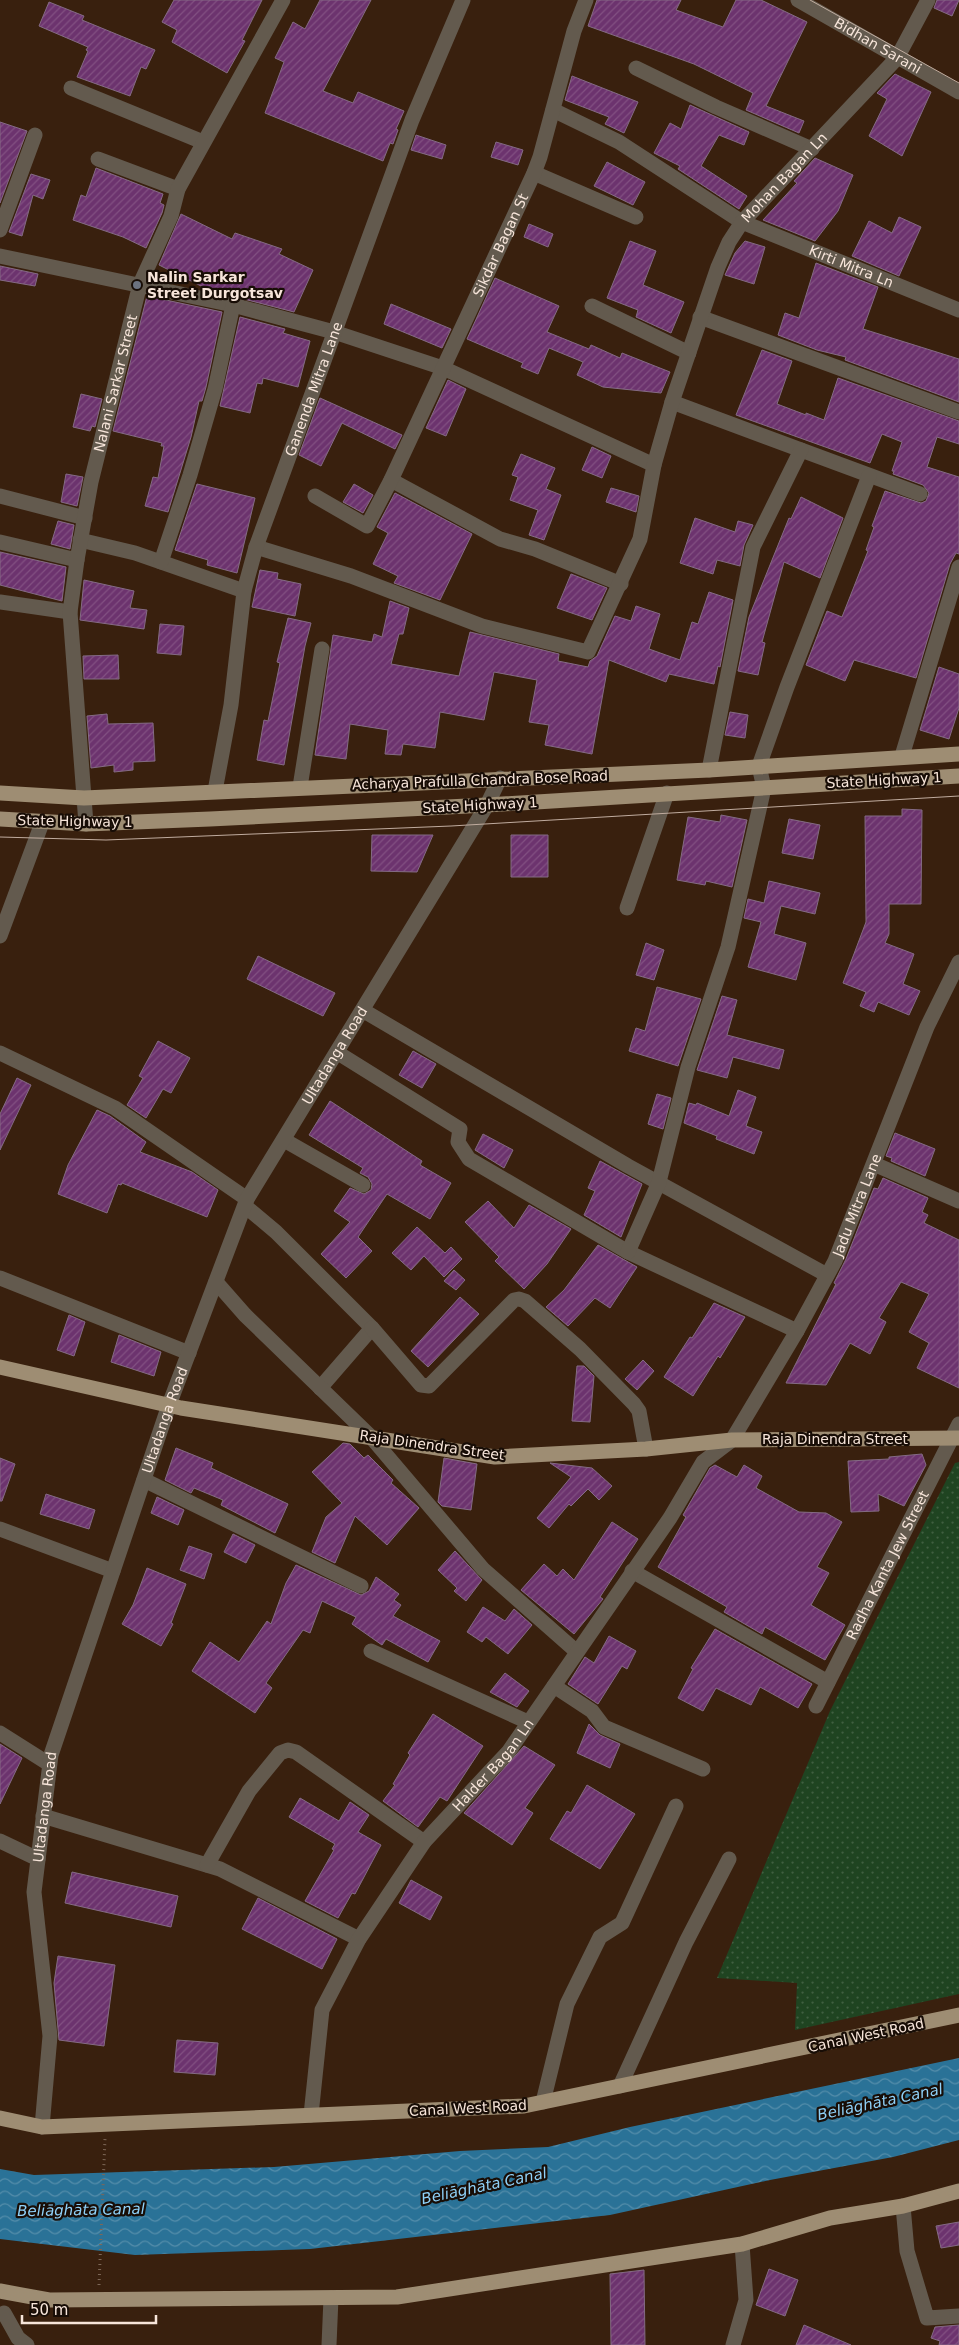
<svg xmlns="http://www.w3.org/2000/svg" width="959" height="2345" font-family="'DejaVu Sans',sans-serif">
<style>
.park{fill:url(#park-dots)}
.water{fill:url(#water-waves)}
.building{fill:url(#building-hatch);stroke:#846b84}
.lines{fill:none;stroke-linecap:round;stroke-linejoin:round}
.path{stroke:#7d6757;stroke-width:3;stroke-dasharray:1 4;stroke-linecap:butt}
.minor{stroke:#635a4e;stroke-width:15}
.major{stroke:#9e8d73;stroke-width:15}
.tram{stroke:#c0ac9f;stroke-width:1}
.worship-dot{fill:#6b7280;stroke:#180d06;stroke-width:2}
.labels{text-anchor:middle;dominant-baseline:central;stroke-width:4.5;stroke-linejoin:round;paint-order:stroke}
.street-label{font-size:14px;fill:#f7e5da;stroke:#180d06}
.poi-label{font-size:14px;font-weight:bold;fill:#f7e5da;stroke:#180d06;text-anchor:start}
.water-label{font-size:15px;font-style:italic;fill:#8fd1f8;stroke:#180d06}
</style>
<defs>
<pattern id="park-dots" width="8" height="8" patternUnits="userSpaceOnUse" patternTransform="scale(1.25)"><rect width="8" height="8" fill="#1f4421"/><path d="M2 2h.1M6 6h.1" fill="none" stroke="#405f41" stroke-width="1.8" stroke-linecap="round"/></pattern>
<pattern id="water-waves" width="16" height="10" patternUnits="userSpaceOnUse" patternTransform="scale(1.25)"><rect width="16" height="10" fill="#2a7297"/><path d="M0 5q4-4 8 0t8 0" fill="none" stroke="#548daa"/></pattern>
<pattern id="building-hatch" width="6" height="6" patternUnits="userSpaceOnUse" patternTransform="scale(1.25)"><rect width="6" height="6" fill="#6c336e"/><path d="M-1 1l2-2M0 6l6-6M5 7l2-2" fill="none" stroke="#825082"/></pattern>
</defs>
<rect width="100%" height="100%" fill="#39200e"/>
<path class="park" d="M959 1462V1994L795 2030 797 1983 717 1978 830 1711 955 1463Z"/>
<path class="water" d="M959 2058V2140L893 2157 770 2180 610 2215 310 2249 135 2255 0 2239V2169L34 2175 274 2167 460 2151 548 2147 630 2127Z"/>
<path class="building" d="M174 0H262L242 40 245 41 227 73 172 42 177 30 162 22Z
M320 0H371L323 91 353 103 358 92 404 111 396 129 398 130 393 144 390 143 383 161 265 113 284 62 275 58 293 22 305 29Z
M597 0H681L676 10 723 27 736 0H761L807 22 766 106 804 121 799 133 746 110 753 93 694 64 588 26Z
M937 0H959L952 16 934 8Z
M49 2 84 16 82 20 155 50 146 69 141 67 130 96 77 77 88 51 86 50 88 47 39 26Z
M895 74 931 92 902 156 869 136 887 99 877 93Z
M572 76 638 102 624 133 605 124 609 117 565 100Z
M690 105 749 132 744 145 719 135 701 166 747 196 739 209 678 169 680 166 654 153 670 123 681 129Z
M0 122 27 131 0 203Z
M416 135 446 145 442 159 411 150Z
M496 142 523 150 518 165 491 157Z
M815 158 853 175 838 211 815 241 763 220 797 183 794 181Z
M607 162 645 182 633 205 594 186Z
M96 168 163 194 160 203 164 205 162 213 146 248 123 237 73 220 81 195 86 197Z
M31 174 50 180 43 199 33 195 22 236 9 232Z
M181 214 232 239 235 233 282 249 279 254 313 270 294 312 209 290 159 265Z
M899 217 921 227 899 276 852 256 869 221 892 233Z
M529 224 553 234 548 247 524 237Z
M630 241 656 251 643 285 684 302 671 333 636 317 638 310 607 298Z
M745 241 765 247 754 284 725 275 735 253Z
M816 263 878 287 863 329 959 359V402L845 360 846 357 817 350 778 335 785 313 799 318Z
M0 266 38 274 35 286 0 280Z
M495 278 559 306 547 332 589 349 591 345 620 358 622 353 670 372 661 393 603 387 577 375 583 362 549 348 538 374 521 367 523 363 467 339Z
M147 296 222 312 206 387 202 401H199L191 437 168 512 145 506 153 477 158 478 164 446H161L162 443 113 431Z
M391 304 451 329 442 348 384 324Z
M240 317 285 329 283 333 310 341 298 387 263 378 262 384 257 383 250 413 220 406Z
M762 350 792 361 777 404 806 415V413L824 420 838 378 959 421V444L937 437 927 467 959 477V554L956 553 950 564 916 678 854 660 845 681 806 665 827 611 842 617 868 551 866 550 874 527 872 526 885 491 921 503 926 501 929 493 923 485 893 474 894 471H892L902 442 882 434 870 463 736 415Z
M448 380 466 389 446 436 426 428Z
M81 394 102 399 95 427 92 426 90 431 73 427Z
M320 398 402 435 395 449 342 423 321 466 299 455Z
M592 447 611 456 602 478 582 470Z
M521 454 555 468 546 489 561 495 544 540 529 535 538 510 510 500 518 477 512 475Z
M66 474 83 477 77 506 61 502Z
M197 484 255 498 237 573 207 565 208 560 175 550Z
M354 484 373 495 363 513 343 502Z
M611 488 639 496 636 512 606 502Z
M395 493 472 534 440 600 394 583 398 576 373 564 388 533 377 527Z
M801 497 843 518 820 578 784 562 762 642 765 643 758 675 738 671 749 617 789 518 791 519Z
M695 518 735 532 738 521 753 525 744 545 740 566 717 560 713 574 680 563Z
M58 521 74 525 70 549 51 544Z
M0 552 66 567 62 601 0 585Z
M260 570 278 573 277 579 301 584 295 616 252 607Z
M571 574 607 588 592 620 557 608Z
M84 580 134 591 130 608 147 610 144 629 80 620Z
M709 592 733 600 720 667 718 666 714 684 669 674 666 682 609 660 592 754 545 745 549 725 529 722 537 680 494 672 484 720 440 712 435 748 403 744 401 755 385 754 388 730 350 724 346 759 315 755 333 635 372 642 374 634 382 637 390 601 409 608 403 634H399L391 664 459 676 470 632 559 654 558 661 588 667 590 661 597 656 615 616 631 621 636 606 660 614 649 649 680 660 692 622 698 624Z
M288 618 311 623 305 646 284 765 257 760 264 720 268 721 280 663 277 662Z
M160 624 184 626 181 655 157 653Z
M118 655 119 679H84L83 656Z
M939 667 959 674V708L949 739 920 730Z
M730 712 748 715 745 738 725 735Z
M107 714 108 724 153 723 155 761 133 762V770L114 772V765L91 768 87 716Z
M902 809 922 810 921 904H889V934L885 943 914 954 903 984 920 991 909 1015 878 1002 874 1012 860 1006 866 992 843 983 866 922 865 816H902Z
M721 815 747 820 732 887 706 881 705 885 677 880 688 817 720 822Z
M789 819 820 825 813 859 782 853Z
M372 835H433L417 872 371 871Z
M511 835H548V877H511Z
M769 881 820 893 815 914 781 906 774 934 806 943 796 980 748 967 761 922 744 918 748 899 764 903Z
M646 943 664 950 654 980 636 975Z
M258 956 335 993 323 1016 247 979Z
M657 987 701 999 678 1066 629 1051 636 1028 645 1031Z
M722 996 737 1000 727 1035 784 1050 779 1069 733 1057 727 1078 697 1070Z
M158 1041 190 1058 171 1093 163 1089 146 1118 127 1105 143 1078 139 1076Z
M413 1051 436 1064 422 1088 399 1075Z
M17 1078 31 1085 0 1150V1114Z
M738 1090 756 1097 746 1126 762 1132 754 1154 716 1139 717 1136 684 1123 689 1103 696 1105 697 1103 729 1116Z
M657 1094 671 1098 663 1129 648 1124Z
M330 1101 422 1161 420 1165 451 1183 430 1219 387 1194 358 1237 372 1251 346 1278 321 1254 350 1222 334 1211 350 1188 364 1194 371 1190 372 1184 368 1177 360 1173 363 1168 309 1135Z
M97 1110 110 1116 146 1142 140 1152 192 1172 218 1190 207 1217 122 1183 121 1185 118 1184 107 1213 58 1194 68 1165Z
M895 1133 935 1149 925 1176 891 1161 892 1158 886 1156Z
M483 1134 513 1150 504 1168 475 1150Z
M600 1161 642 1184 621 1237 584 1215 595 1191 588 1188Z
M883 1178 928 1198 922 1212 928 1215 924 1223 959 1240V1388L917 1368 929 1343 909 1332 929 1294 901 1282 879 1318 886 1322 870 1354 850 1343 826 1385 786 1383 836 1284 834 1283 846 1259 874 1188 878 1189Z
M488 1201 514 1228 529 1205 571 1229 547 1264 524 1289 495 1261 499 1257 465 1222Z
M417 1227 445 1253 451 1247 462 1259 444 1277 424 1256 411 1270 392 1253Z
M598 1245 637 1267 610 1308 595 1298 568 1326 546 1307 564 1290Z
M454 1270 465 1280 456 1290 444 1281Z
M460 1297 479 1314 428 1367 411 1351Z
M714 1303 745 1317 720 1358 718 1356 693 1396 664 1377 690 1337 692 1338Z
M69 1315 85 1322 74 1356 57 1350Z
M119 1335 161 1352 154 1376 111 1362Z
M643 1360 654 1371 637 1390 625 1379Z
M577 1366H584L594 1376 590 1422 572 1421Z
M343 1443 350 1444 364 1458 368 1455 393 1480 391 1483 419 1508 387 1545 355 1516 335 1563 312 1552 326 1517 342 1503 312 1472Z
M176 1448 213 1463 211 1468 288 1504 275 1533 221 1505 223 1500 194 1488 191 1493 165 1480Z
M922 1454 926 1465 904 1506 878 1494 879 1511 851 1512 848 1461 889 1459V1457Z
M0 1458 15 1464 2 1501H0Z
M444 1458 477 1464 471 1510 442 1506 438 1502Z
M550 1463 592 1468 612 1486 599 1500 588 1489 571 1506 569 1504 549 1528 537 1518 571 1477Z
M715 1465 737 1477 744 1465 762 1476 756 1488 799 1512 826 1513 842 1522 817 1567 829 1573 811 1605 845 1625 825 1660 765 1627 762 1634 724 1612 727 1607 658 1567 686 1517 683 1515 710 1468Z
M46 1494 95 1510 89 1529 40 1514Z
M157 1497 184 1510 178 1525 151 1513Z
M612 1522 638 1539 600 1597 603 1599 574 1634 521 1590 544 1564 557 1576 563 1569 574 1580Z
M233 1534 255 1545 246 1563 224 1552Z
M189 1546 212 1554 204 1579 180 1570Z
M455 1551 482 1580 466 1601 454 1591 457 1588 438 1570Z
M296 1565 361 1595 369 1591 376 1577 399 1594 394 1600 401 1605 393 1616 440 1641 428 1662 386 1639 382 1645 352 1624 356 1617 322 1601 310 1633 303 1630 266 1683 272 1688 255 1713 192 1671 210 1642 239 1662 267 1621 271 1624 286 1583Z
M147 1568 186 1584 171 1623 173 1624 161 1646 122 1624 133 1605Z
M483 1607 505 1621 514 1609 532 1625 508 1654 486 1637 482 1642 467 1632Z
M715 1629 812 1684 798 1708 760 1687 751 1705 716 1688 703 1711 678 1698 693 1669 691 1668Z
M609 1636 636 1651 627 1669 622 1666 598 1704 568 1684 585 1657 594 1663Z
M505 1673 529 1691 517 1707 490 1692Z
M433 1714 483 1746 447 1801 440 1797 418 1827 383 1801 395 1785 393 1784 410 1755 408 1753Z
M589 1724 600 1735 620 1744 610 1768 577 1753Z
M0 1744 22 1758 0 1804Z
M524 1746 555 1765 525 1808 533 1813 512 1845 464 1813Z
M587 1785 635 1814 600 1869 550 1839 567 1811 571 1813Z
M300 1798 339 1821 350 1802 369 1815 358 1832 381 1845 355 1894 352 1893 338 1918 305 1901 334 1850 332 1849 335 1844 289 1817Z
M72 1872 178 1896 171 1927 65 1903Z
M411 1880 442 1897 430 1920 399 1903Z
M258 1898 337 1939 322 1969 242 1929Z
M58 1956 115 1965 104 2046 59 2040 54 1983Z
M177 2040 218 2043 215 2075 174 2072Z
M959 2222V2245L941 2248 936 2226Z
M769 2269 798 2280 785 2316 756 2305Z
M644 2270 645 2345H611L610 2274Z
M804 2325 851 2345H796Z
M959 2325V2345H939L940 2341 931 2338 935 2327Z"/>
<g class="lines">
<path class="path" d="M99 2285 105 2139"/>
<g class="minor">
<path id="s1" d="M798 0 959 92"/>
<path d="M636 68 716 107 812 149"/>
<path d="M71 88 203 142"/>
<path id="s2" d="M553 110 619 142 742 222 959 310"/>
<path d="M98 159 178 189"/>
<path d="M534 173 636 217"/>
<path d="M0 230 35 135"/>
<path d="M0 256 233 305 334 332 443 368 654 465"/>
<path d="M592 306 689 353"/>
<path d="M700 317 959 412"/>
<path d="M672 402 920 494"/>
<path d="M391 480 500 539 535 549 621 584"/>
<path d="M0 496 85 518"/>
<path id="s3" d="M315 496 367 526 391 480 534 173 540 157 574 31 586 0"/>
<path d="M80 540 135 553 244 591"/>
<path d="M0 542 77 560"/>
<path id="s4" d="M256 547 351 576 482 626 588 652 640 539 654 465 672 402 718 267 729 242 742 222 897 58 928 0"/>
<path d="M161 562 190 475 215 389 233 305"/>
<path d="M0 602 70 612"/>
<path d="M902 756 959 567"/>
<path d="M709 770 753 547 801 450"/>
<path d="M300 787 322 649"/>
<path id="s5" d="M215 791 231 705 244 591 256 547 412 120 463 0"/>
<path id="s6" d="M86 824 70 612 77 560 91 482 140 284 171 216 178 189 283 0"/>
<path d="M627 908 667 793"/>
<path d="M0 936 42 823"/>
<path d="M364 1011 628 1166 827 1275"/>
<path d="M0 1053 115 1108 247 1199"/>
<path d="M338 1053 460 1129 458 1142 469 1159 628 1252 797 1331"/>
<path d="M284 1140 363 1185"/>
<path d="M874 1164 959 1201"/>
<path d="M245 1206 276 1232 372 1328 320 1388"/>
<path d="M628 1252 659 1182 688 1067 728 947 764 788 759 766 787 687 869 476"/>
<path d="M0 1278 189 1353"/>
<path d="M216 1282 245 1315 371 1437 483 1569 577 1652"/>
<path d="M372 1328 421 1385 429 1386 514 1300 519 1299 525 1301 580 1349 634 1404 639 1411 646 1449"/>
<path d="M144 1480 361 1586"/>
<path d="M0 1529 113 1571"/>
<path d="M632 1571 828 1682"/>
<path d="M371 1651 528 1722"/>
<path d="M554 1686 592 1711 604 1727 703 1769"/>
<path id="s7" d="M816 1706 959 1424"/>
<path d="M0 1733 49 1764"/>
<path d="M43 1816 220 1869 359 1939"/>
<path d="M0 1841 38 1859"/>
<path d="M207 1865 249 1791 280 1753 288 1750 296 1752 424 1842"/>
<path d="M620 2086 686 1942 729 1859"/>
<path d="M543 2102 567 2004 600 1937 622 1923 676 1806"/>
<path id="s8" d="M311 2115 322 2010 359 1939 424 1842 509 1751 670 1518 703 1462 732 1440 797 1331 835 1261 927 1027 959 962"/>
<path id="s9" d="M42 2127 50 2036 34 1892 51 1755 169 1405 247 1199 487 805 500 778"/>
<path d="M903 2206 907 2251 927 2318 959 2316"/>
<path d="M4 2313 18 2338 27 2345"/>
<path d="M329 2345 331 2298"/>
<path d="M733 2345 746 2300 742 2244"/>
</g>
<path class="major" d="M0 793 84 798 709 770 959 754
M0 819 86 824 210 819 487 805 959 776
M0 1367 181 1408 495 1457 646 1449 732 1440 959 1438
M0 2118 42 2127 524 2106 959 2015
M0 2291 49 2300 397 2297 742 2244 830 2218 903 2206 959 2191"/>
<path class="tram" d="M810 0 959 83
M0 837 106 840 451 826 959 796"/>
</g>
<circle class="worship-dot" cx="137" cy="285" r="5"/>
<g class="labels">
<g class="street-label">
<text stroke="none"><textPath href="#s1" startOffset="92">Bidhan Sarani</textPath></text>
<text stroke="none"><textPath href="#s4" startOffset="869">Mohan Bagan Ln</textPath></text>
<text stroke="none"><textPath href="#s3" startOffset="371">Sikdar Bagan St</textPath></text>
<text stroke="none"><textPath href="#s2" startOffset="338">Kirti Mitra Ln</textPath></text>
<text stroke="none"><textPath href="#s6" startOffset="446">Nalani Sarkar Street</textPath></text>
<text stroke="none"><textPath href="#s5" startOffset="416">Ganenda Mitra Lane</textPath></text>
<text transform="translate(480 780) rotate(-2)">Acharya Prafulla Chandra Bose Road</text>
<text transform="translate(884 780) rotate(-3)">State Highway 1</text>
<text transform="translate(480 805) rotate(-3)">State Highway 1</text>
<text transform="translate(75 821) rotate(1)">State Highway 1</text>
<text stroke="none"><textPath href="#s9" startOffset="1132">Ultadanga Road</textPath></text>
<text stroke="none"><textPath href="#s8" startOffset="1078">Jadu Mitra Lane</textPath></text>
<text stroke="none"><textPath href="#s9" startOffset="728">Ultadanga Road</textPath></text>
<text x="835" y="1439">Raja Dinendra Street</text>
<text transform="translate(432 1445) rotate(8)">Raja Dinendra Street</text>
<text stroke="none"><textPath href="#s7" startOffset="158">Radha Kanta Jew Street</textPath></text>
<text stroke="none"><textPath href="#s8" startOffset="406">Halder Bagan Ln</textPath></text>
<text stroke="none"><textPath href="#s9" startOffset="322">Ultadanga Road</textPath></text>
<text transform="translate(866 2035) rotate(-12)">Canal West Road</text>
<text transform="translate(468 2108) rotate(-3)">Canal West Road</text>
</g>
<g class="poi-label">
<text x="147" y="277">Nalin Sarkar<tspan x="147" dy="16">Street Durgotsav</tspan></text>
</g>
<g class="water-label">
<text transform="translate(880 2102) rotate(-12)">Beliāghāta Canal</text>
<text transform="translate(484 2186) rotate(-12)">Beliāghāta Canal</text>
<text transform="translate(81 2210) rotate(-1)">Beliāghāta Canal</text>
</g>
</g>
<path d="M22 2315v8h134v-8" fill="none" stroke="#f7e5da" stroke-width="2.5"/>
<text x="30" y="2315" font-size="15" fill="#f7e5da" stroke="#180d06" stroke-width="4" paint-order="stroke">50 m</text>
</svg>
